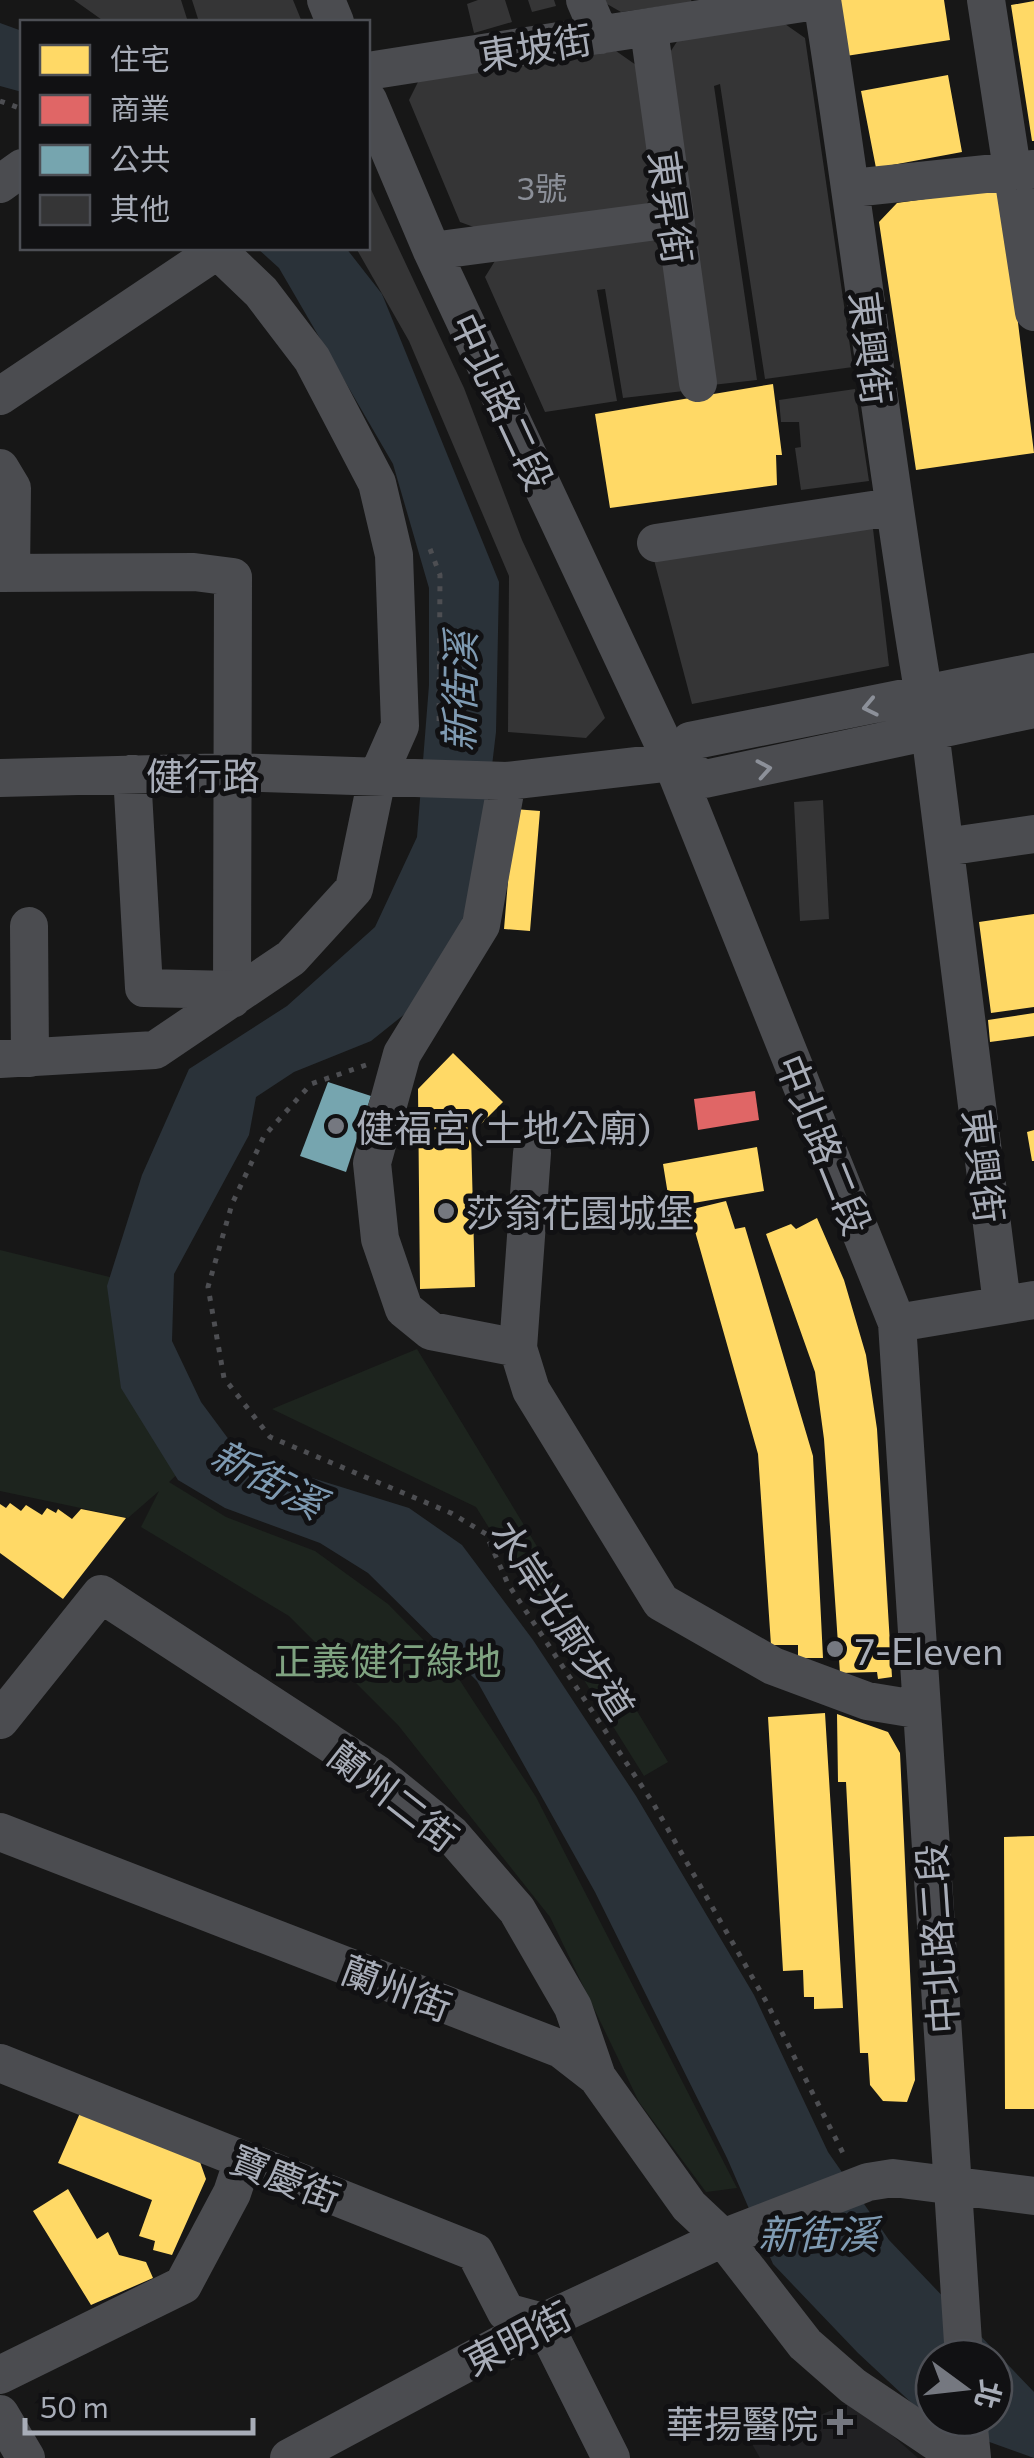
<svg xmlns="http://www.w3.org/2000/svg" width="1034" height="2458" font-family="Commissioner,'Noto Sans TC',sans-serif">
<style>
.built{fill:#212123}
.green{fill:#1d241e}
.water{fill:#2a3239;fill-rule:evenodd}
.homes{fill:#ffd966}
.shops{fill:#e06666}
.public{fill:#76a5af}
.building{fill:#353536}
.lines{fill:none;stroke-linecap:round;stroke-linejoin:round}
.path{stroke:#4d4e52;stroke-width:5;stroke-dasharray:5 8;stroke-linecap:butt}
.minor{stroke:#4b4c50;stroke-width:38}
.oneway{stroke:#8c9099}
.poi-dot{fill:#757880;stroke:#111113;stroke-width:4}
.labels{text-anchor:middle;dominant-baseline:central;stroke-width:10;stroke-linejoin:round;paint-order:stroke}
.number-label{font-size:32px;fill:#8b8f98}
.street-label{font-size:38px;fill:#a8adb8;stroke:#111113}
.poi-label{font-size:38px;fill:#a8adb8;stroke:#111113;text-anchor:start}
.park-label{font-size:38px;fill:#7fa381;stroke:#111113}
.water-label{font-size:40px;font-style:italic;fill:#7f9bb3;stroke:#111113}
</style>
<rect width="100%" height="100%" fill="#171717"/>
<path class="built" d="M853 2401 918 2458H760L752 2444Z"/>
<path class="green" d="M0 1250 130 1282 191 1461 169 1482 226 1517 315 1551 388 1604 453 1670 536 1797 737 2188 706 2192 639 2102 550 1917 398 1725 289 1616 141 1527 159 1491 128 1518 0 1491Z
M417 1349 668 1762 644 1776 476 1507 272 1409Z"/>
<path class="water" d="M0 23 22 31V92L0 86Z
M257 248H346L382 294 499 582 496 732 483 842 460 930 411 1009 371 1041 294 1072 256 1097 249 1135 174 1274 172 1341 201 1402 241 1456 409 1508 462 1545 533 1640 636 1796 754 1995 828 2152 889 2240 1034 2392V2458L931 2421 858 2353 773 2264 727 2158 595 1892 477 1681 368 1573 320 1543 225 1508 178 1480 121 1388 107 1286 142 1175 189 1069 287 1006 375 927 417 837 429 685V588L393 464 279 268ZM934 2358H994V2418H934Z"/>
<path class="homes" d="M838 0H944L950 40 846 56Z
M1034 1V141H1032L1011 5Z
M948 75 962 152 876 168 861 91Z
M1010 187 1012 274 1034 453 916 470 879 222 897 203Z
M773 384 782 455H776L777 485 610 508 595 414Z
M514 809 540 811 530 931 504 929Z
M1034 914V1007L991 1013 979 922Z
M1034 1013V1036L990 1042 988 1020Z
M453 1053 503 1102 471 1134 475 1287 420 1289 418 1089Z
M1034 1130V1161H1032L1027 1132Z
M757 1147 764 1191 670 1207 663 1164Z
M726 1201 735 1229 745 1227 813 1456 823 1658H798V1645H771L758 1454 689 1210Z
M817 1218 844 1280 866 1355 877 1429 892 1677 878 1679 877 1672 840 1673 824 1439 815 1372 766 1234 791 1224 796 1229Z
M10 1503 21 1511 26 1505 42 1515 47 1508 56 1513 58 1509 72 1519 81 1509 126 1518 63 1599 0 1553V1504L6 1508Z
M825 1713 843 2008 814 2009V1997H804L803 1970 783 1971 768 1717Z
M837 1714 888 1732 900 1753 915 2080 907 2102 883 2101 870 2085 868 2053H860L846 1782H838Z
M1034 1836V2109H1005L1004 1837Z
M80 2113 200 2162 206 2179 172 2255 153 2250 155 2241 139 2236 152 2200 58 2163Z
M68 2189 97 2239 108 2232 119 2255 146 2262 153 2278 91 2305 33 2211Z"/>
<path class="shops" d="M755 1091 759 1120 698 1130 694 1099Z"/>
<path class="public" d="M328 1082 371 1096 346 1172 300 1156Z"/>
<path class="building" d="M74 0H181L188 22H105Z
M192 0H293L302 22H199Z
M478 0H505L512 22 474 33 467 4Z
M528 0H554L556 6 532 12Z
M600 0H691L692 2 621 12Z
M785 24 805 38 853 367 765 379 720 84 714 86 757 380 712 385 665 60 678 40Z
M616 51 636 65 655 190 643 210 482 230 460 222 409 100 419 80Z
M368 183 464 388 522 540 605 718 586 738 508 732 509 576 409 341 356 248H368Z
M647 235 664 250 684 391 623 398 605 289 597 290 617 401 545 412 485 277 498 256Z
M855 389 869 481 801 490 795 448 801 447 799 422H781L779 400Z
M870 503 889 666 692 704 649 541Z
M823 800 829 919 800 921 794 802Z"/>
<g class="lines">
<path class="path" d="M0 101 22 109
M430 549 440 575 439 735
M366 1065 311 1084 264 1136 232 1204 208 1287 224 1378 270 1437 451 1513 486 1534 508 1584 653 1803 767 2003 845 2157"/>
<path class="minor" d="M326 0 335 22
M585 0 600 35
M986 0 1034 312
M649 30 698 383
M368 71 822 0C859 232 885 465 924 696
M368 100 432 251 672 762 897 1323 964 2358
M0 184 22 168
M852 188 1034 169
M432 251 672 219
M0 396 218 250
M0 468 12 488 11 573
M656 543 892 507
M0 573 194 572 233 577 232 999
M930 731 1002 1304
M672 762 690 741 1034 672
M132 774 144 988 233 990
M0 778 234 772 507 781 672 762 705 779 1034 709
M507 781 481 925 402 1054 372 1163 380 1239 404 1309 431 1331 518 1348
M945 847 1034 834
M29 926 30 1058
M0 1059 155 1050 291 958 354 889 377 778 400 726 394 555 377 483 312 359 261 292 215 248
M532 1153 518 1348 531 1390 661 1602 773 1666 867 1701 922 1710
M897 1323 1034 1300
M0 1720 101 1594 377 1774 451 1834 517 1910 573 2007 597 2077
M0 1832 561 2049 597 2077 689 2206 723 2238 805 2344 853 2386 960 2458
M0 2063 475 2252 506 2312 543 2322 611 2458
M0 2375 183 2285 232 2193 243 2160
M0 2414 26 2458
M968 2418 972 2458
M289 2458 543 2322 723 2238 868 2182 893 2178 1034 2196"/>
</g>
<defs><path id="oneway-chevron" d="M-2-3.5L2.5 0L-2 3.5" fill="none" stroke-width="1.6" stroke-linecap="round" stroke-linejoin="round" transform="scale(2.5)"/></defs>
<g class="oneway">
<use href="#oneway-chevron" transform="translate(870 707) rotate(168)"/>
<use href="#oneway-chevron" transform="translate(764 769) rotate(-10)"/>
</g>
<g class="poi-dot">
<circle cx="336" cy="1126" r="10"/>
<circle cx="446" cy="1211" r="10"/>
<circle cx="835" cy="1649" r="10"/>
<path d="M835 2407h10v10h10v10h-10v10h-10v-10h-10v-10h10z"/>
</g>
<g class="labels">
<g class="number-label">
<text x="542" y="187">3號</text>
</g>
<g class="street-label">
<text transform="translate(535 46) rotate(-9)">東坡街</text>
<text transform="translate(672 207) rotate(82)">東昇街</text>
<text transform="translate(872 348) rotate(83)">東興街</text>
<text transform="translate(503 401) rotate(65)">中北路二段</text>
<text x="203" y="774">健行路</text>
<text transform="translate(825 1144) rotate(68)">中北路二段</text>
<text transform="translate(985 1166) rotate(83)">東興街</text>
<text transform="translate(564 1619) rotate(57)">水岸光廊步道</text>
<text transform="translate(394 1795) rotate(38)">蘭州二街</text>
<text transform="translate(936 1939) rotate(-94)">中北路二段</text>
<text transform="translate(397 1987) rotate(21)">蘭州街</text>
<text transform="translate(286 2177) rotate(22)">寶慶街</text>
<text transform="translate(517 2337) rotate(-27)">東明街</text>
</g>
<g class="poi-label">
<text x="356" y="1126">健福宮(土地公廟)</text>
<text x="466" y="1211">莎翁花園城堡</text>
<text x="855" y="1649">7-Eleven</text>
<text x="818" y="2422" text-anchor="end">華揚醫院</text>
</g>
<g class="park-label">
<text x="388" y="1659">正義健行綠地</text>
</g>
<g class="water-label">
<text transform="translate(458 692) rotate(-89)">新街溪</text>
<text transform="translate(269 1477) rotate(28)">新街溪</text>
<text x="818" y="2232">新街溪</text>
</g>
</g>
<rect x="20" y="20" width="350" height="230" fill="#111113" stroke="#4d4f55" stroke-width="2.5"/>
<rect x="40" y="45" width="50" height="30" fill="#ffd966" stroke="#4d4f55" stroke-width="2.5"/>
<text x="110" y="70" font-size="30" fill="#a8adb8">住宅</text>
<rect x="40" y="95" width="50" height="30" fill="#e06666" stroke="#4d4f55" stroke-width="2.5"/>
<text x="110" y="120" font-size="30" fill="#a8adb8">商業</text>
<rect x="40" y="145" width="50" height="30" fill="#76a5af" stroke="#4d4f55" stroke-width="2.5"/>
<text x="110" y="170" font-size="30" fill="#a8adb8">公共</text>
<rect x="40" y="195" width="50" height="30" fill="#353536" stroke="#4d4f55" stroke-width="2.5"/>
<text x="110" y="220" font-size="30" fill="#a8adb8">其他</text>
<g transform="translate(964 2388) rotate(105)"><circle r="48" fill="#111113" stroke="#4d4f55" stroke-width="2.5"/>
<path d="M0-8L18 38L0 25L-18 38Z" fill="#757880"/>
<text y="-15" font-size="28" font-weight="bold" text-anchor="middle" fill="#a8adb8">北</text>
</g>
<path d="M25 2418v15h228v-15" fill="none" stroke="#a8adb8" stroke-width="5"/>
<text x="40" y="2418" font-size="30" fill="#a8adb8" stroke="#111113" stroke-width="8" paint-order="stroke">50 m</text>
</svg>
